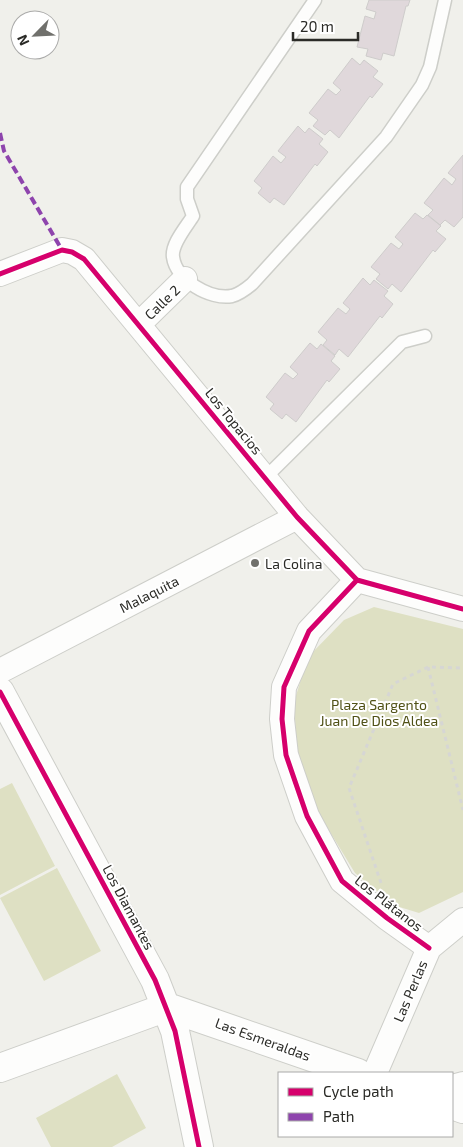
<svg xmlns="http://www.w3.org/2000/svg" width="463" height="1147" font-family="'Exo 2',sans-serif">
<style>
.green{fill:#dee0c3}
.building{fill:#e0d8db;stroke:#cecccb}
.lines{fill:none;stroke-linecap:round;stroke-linejoin:round}
.service-casing{stroke:#cdcec9;stroke-width:15}
.minor-casing{stroke:#cdcec9;stroke-width:26}
.tertiary-casing{stroke:#cdcec9;stroke-width:30}
.path{stroke:#d6d6d4;stroke-width:3;stroke-dasharray:4 4;stroke-linecap:butt}
.service{stroke:#fdfdfc;stroke-width:12}
.minor{stroke:#fdfdfc;stroke-width:24}
.tertiary{stroke:#fdfdfc;stroke-width:28}
.quiet{stroke:#8e44ad;stroke-width:4;stroke-dasharray:8 4;stroke-linecap:butt}
.cycleway-casing{stroke:#fff;stroke-width:8}
.cycleway{stroke:#d6006c;stroke-width:5}
.poi-dot{fill:#70706c;stroke:#fff;stroke-width:2}
.labels{text-anchor:middle;dominant-baseline:central;stroke-width:4;stroke-linejoin:round;paint-order:stroke}
.street-label{font-size:14px;fill:#2b2b27;stroke:#fff}
.poi-label{font-size:14px;fill:#2b2b27;stroke:#fff;text-anchor:start}
.park-label{font-size:14px;fill:#505116;stroke:#fff}
</style>
<rect width="100%" height="100%" fill="#f0f0eb"/>
<path class="green" d="M374 607 463 629V892L419 913 393 905 355 873 313 804 297 752 294 702 308 657 344 620Z
M12 783 55 866 0 895V789Z
M57 868 101 951 44 981 0 898Z
M117 1074 146 1128 112 1147H51L36 1118Z"/>
<path class="building" d="M369 0H410L408 6H406L394 56 383 53 381 60 366 56 368 49 357 47 365 16 374 19 376 12 366 9Z
M352 58 360 65 364 60 378 71 373 77 383 84 372 98 370 96 339 138 330 130 325 135 313 126 318 120 309 113 328 89 336 95 341 90 333 83Z
M298 126 305 133 309 128 323 139 319 144 328 152 317 166 315 164 284 205 274 198 270 203 258 193 262 188 254 181 273 156 281 163 286 157 278 151Z
M463 155V217L454 227 445 220 440 225 428 215 433 210 424 203 444 178 452 185 456 179 448 173Z
M415 213 423 219 427 215 441 226 436 231 446 239 435 252 433 250 401 292 392 284 388 289 376 279 380 274 371 267 391 243 399 249 403 244 395 237Z
M363 278 370 285 374 280 388 291 384 296 393 304 382 318 380 316 348 357 339 349 335 355 323 345 327 340 318 332 338 308 346 314 350 309 343 303Z
M310 343 317 349 321 344 335 356 331 361 340 369 329 382 327 380 296 422 286 414 282 419 270 409 274 404 266 397 285 373 293 379 298 374 290 367Z"/>
<g class="lines">
<defs>
<path id="service" d="M315 0 187 187V199L193 216C187 226 171 244 173 257 176 280 210 300 232 296 240 294 246 289 252 284L386 137 422 85 430 67 445 0
M265 478 402 342 425 336"/>
<path id="minor" d="M0 274 62 250 72 252 84 259 297 517 357 580 463 609
M139 324 185 279
M357 580 309 631 284 687 282 719 286 755 307 816 342 881 387 918 429 948
M0 671 297 517
M375 1073 429 948 463 920
M452 1087 463 1084"/>
<path id="tertiary" d="M0 692 155 980 175 1031 199 1147
M167 1007 358 1073
M0 1068 167 1007
M452 1105 463 1109"/>
</defs>
<use href="#service" class="service-casing"/>
<use href="#minor" class="minor-casing"/>
<use href="#tertiary" class="tertiary-casing"/>
<path class="path" d="M428 667 463 810
M381 883 349 788 393 684 428 667 463 668"/>
<use href="#service" class="service"/>
<use href="#minor" class="minor"/>
<use href="#tertiary" class="tertiary"/>
<path class="quiet" d="M0 133 4 151 62 250"/>
<defs>
<path id="cycleway" d="M0 274 62 250 72 252 84 259 297 517 357 580 463 609
M357 580 309 631 284 687 282 719 286 755 307 816 342 881 387 918 429 948
M0 692 155 980 175 1031 199 1147"/>
</defs>
<use href="#cycleway" class="cycleway-casing"/>
<use href="#cycleway" class="cycleway"/>
</g>
<circle class="poi-dot" cx="255" cy="563" r="5"/>
<g class="labels">
<g class="street-label">
<text transform="translate(162 302) rotate(-44)">Calle 2</text>
<text transform="translate(234 421) rotate(51)">Los Topacios</text>
<text transform="translate(149 594) rotate(-27)">Malaquita</text>
<text transform="translate(389 903) rotate(38)">Los Plátanos</text>
<text transform="translate(129 907) rotate(62)">Los Diamantes</text>
<text transform="translate(410 991) rotate(-67)">Las Perlas</text>
<text transform="translate(263 1039) rotate(20)">Las Esmeraldas</text>
</g>
<g class="poi-label">
<text x="265" y="563">La Colina</text>
</g>
<g class="park-label">
<text x="379" y="704">Plaza Sargento<tspan x="379" dy="16">Juan De Dios Aldea</tspan></text>
</g>
</g>
<rect x="278" y="1072" width="175" height="65" fill="#ffffff" stroke="#aaaaa9"/>
<rect x="288" y="1088" width="25" height="8" fill="#d6006c" stroke="#aaaaa9"/>
<text x="323" y="1097" font-size="15" fill="#2b2b27">Cycle path</text>
<rect x="288" y="1113" width="25" height="8" fill="#8e44ad" stroke="#aaaaa9"/>
<text x="323" y="1122" font-size="15" fill="#2b2b27">Path</text>
<g transform="translate(35 35) rotate(246)"><circle r="24" fill="#ffffff" stroke="#aaaaa9"/>
<path d="M0-4L9 19L0 12L-9 19Z" fill="#70706c"/>
<text y="-8" font-size="14" font-weight="bold" text-anchor="middle" fill="#2b2b27">N</text>
</g>
<path d="M293 32v8h65v-8" fill="none" stroke="#2b2b27" stroke-width="2.5"/>
<text x="300" y="32" font-size="15" fill="#2b2b27" stroke="#ffffff" stroke-width="4" paint-order="stroke">20 m</text>
</svg>
